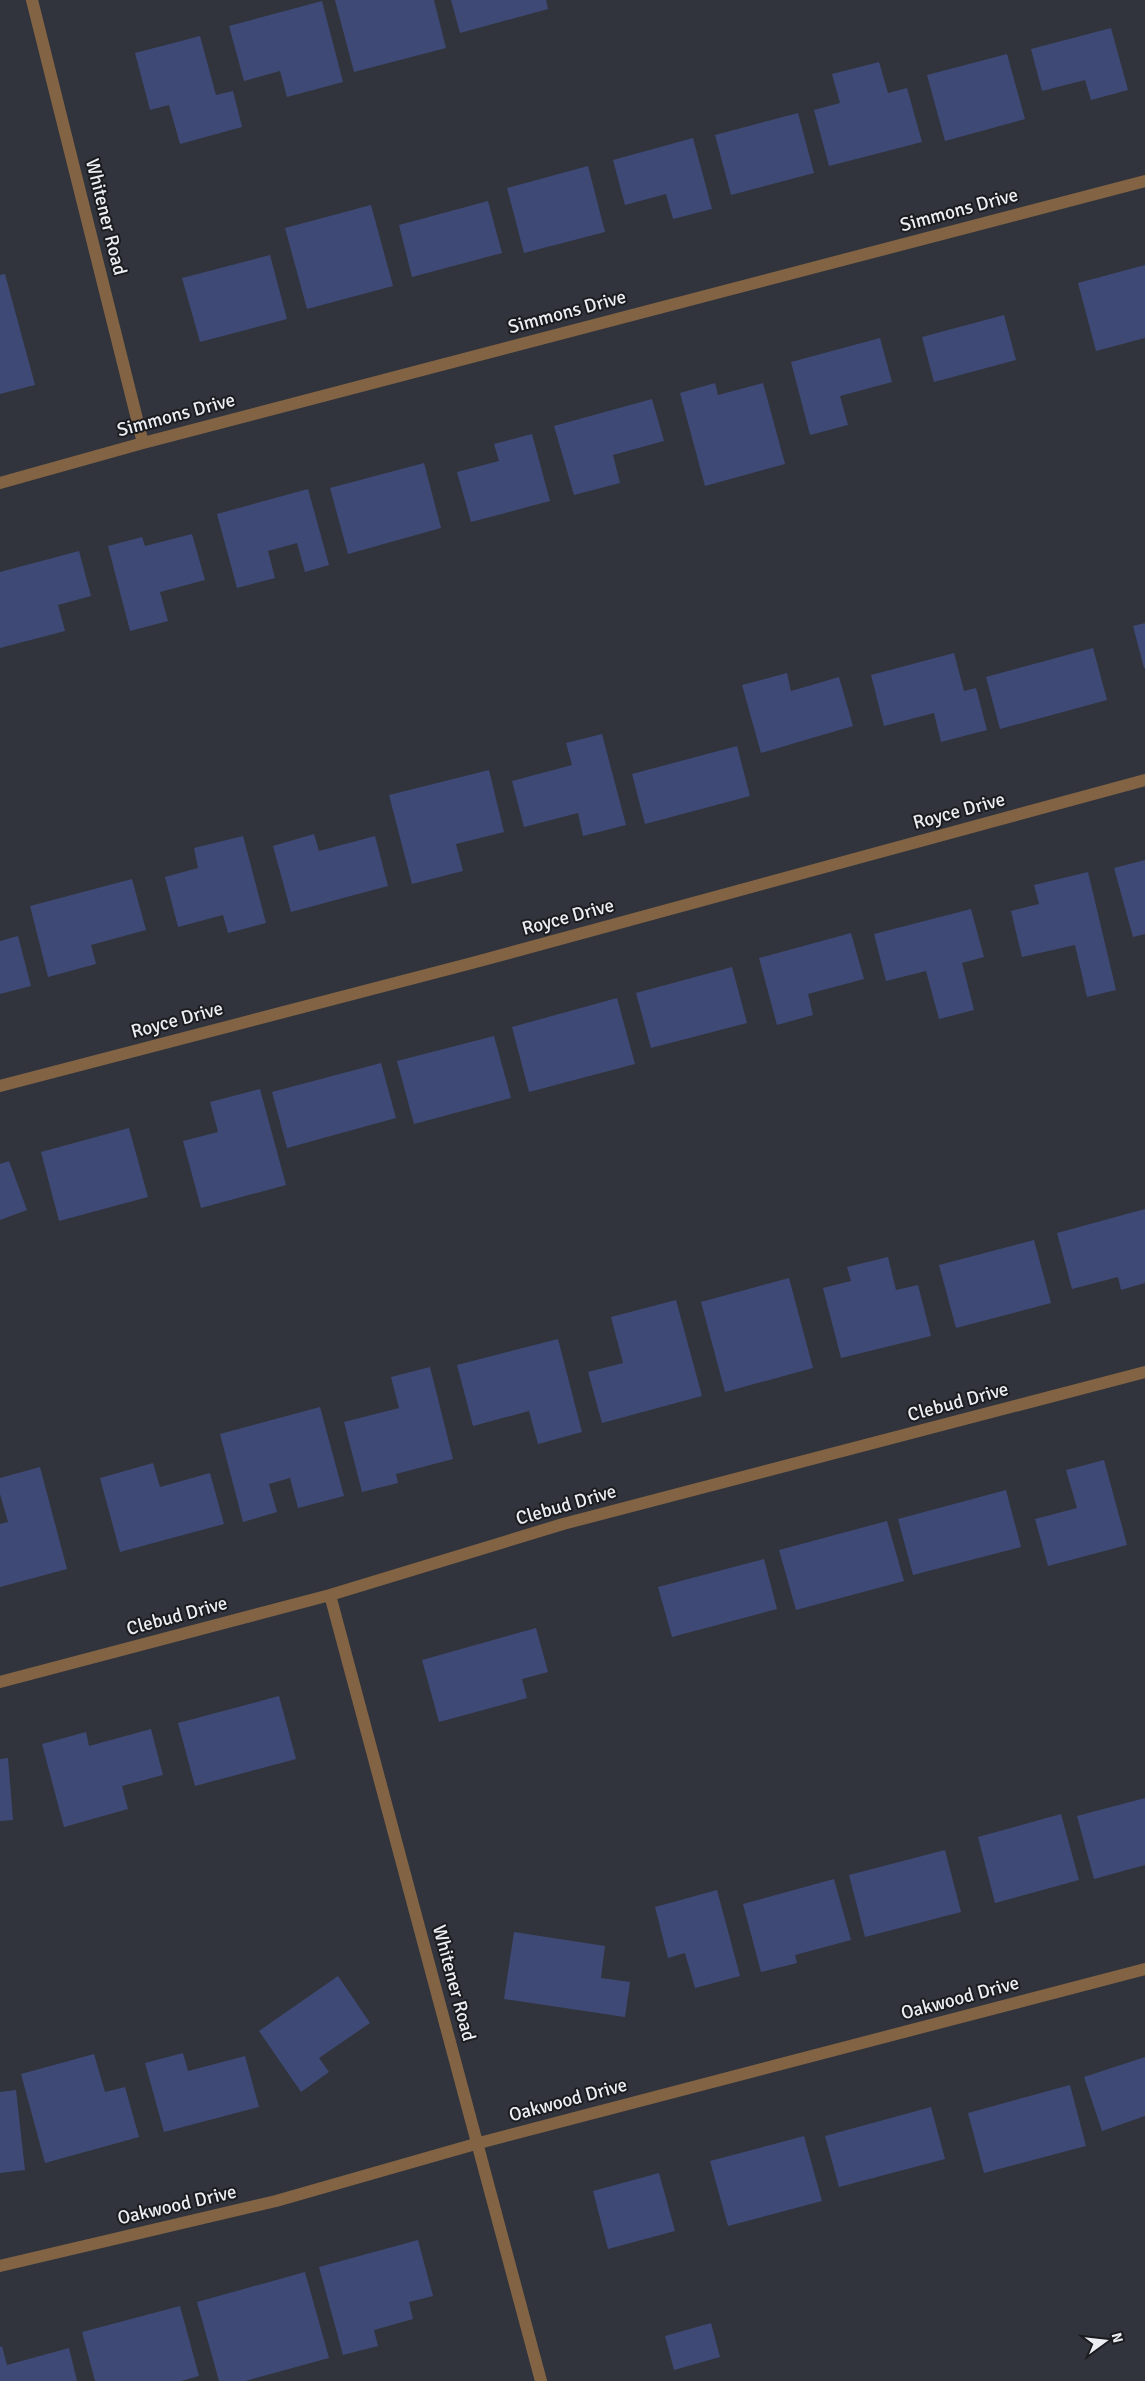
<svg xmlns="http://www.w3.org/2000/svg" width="1145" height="2381" font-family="Signika,sans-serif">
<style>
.building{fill:#3e4a75}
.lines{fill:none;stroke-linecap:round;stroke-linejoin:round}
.minor{stroke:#826344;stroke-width:12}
.labels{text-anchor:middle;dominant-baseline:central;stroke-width:4;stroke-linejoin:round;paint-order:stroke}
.street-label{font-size:19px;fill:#eceef3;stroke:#1a1c1f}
</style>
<rect width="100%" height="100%" fill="#31343c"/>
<path class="building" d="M335 0H434L446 48 354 72Z
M451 0H546L548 9 460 33Z
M322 1 343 82 287 97 280 71 244 81 229 26Z
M1111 28 1128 90 1091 100 1085 80 1042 91 1031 49Z
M200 36 216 95 233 91 242 127 180 144 169 105 150 110 135 53Z
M1007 54 1025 119 945 141 927 75Z
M879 62 888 93 907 88 922 142 829 166 814 110 840 103 832 74Z
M798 113 814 173 731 195 715 135Z
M693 138 712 209 673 219 666 194 625 205 613 160Z
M588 166 605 232 524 253 507 188Z
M488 201 502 253 412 277 399 225Z
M371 205 393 286 307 309 285 228Z
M270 255 287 319 200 342 182 278Z
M1145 265V338L1096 351 1078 283Z
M5 274 35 385 0 394V275Z
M1004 315 1016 360 934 382 922 337Z
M880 338 892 382 840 396 848 425 810 435 791 362Z
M715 383 718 395 763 383 785 464 705 486 680 393Z
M652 399 664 441 613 455 620 483 574 495 554 426Z
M532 434 550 501 471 522 457 472 499 461 494 444Z
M424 463 441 528 348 554 330 488Z
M308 489 329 565 305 572 297 543 268 551 275 578 237 588 217 514Z
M192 534 205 580 160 592 168 621 130 631 108 546 142 537 145 546Z
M79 551 91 596 58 605 65 631 0 648V572Z
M1145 623V668H1144L1133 626Z
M1093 648 1107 700 1000 729 986 677Z
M954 653 964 691 976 688 987 730 941 742 934 713 884 726 871 675Z
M787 673 791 691 839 677 853 726 761 753 742 685Z
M602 734 626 825 583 836 578 813 524 827 512 781 572 765 566 743Z
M737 746 750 796 645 824 632 774Z
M489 770 504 832 456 844 463 871 412 884 389 795Z
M314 834 319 851 375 836 388 886 291 912 273 846Z
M243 836 266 923 228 933 223 915 178 927 165 877 198 868 194 848Z
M1145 860V934L1133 937 1114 868Z
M1088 872 1116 990 1087 997 1075 945 1022 957 1011 911 1039 904 1034 885Z
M132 879 146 930 91 945 96 964 48 977 30 906Z
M971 909 984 957 962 963 974 1010 939 1019 926 971 886 981 874 934Z
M851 933 864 979 808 994 813 1015 777 1025 759 958Z
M18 936 31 986 0 994V941Z
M732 967 747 1023 651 1048 636 993Z
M617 998 635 1064 529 1092 512 1027Z
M494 1036 511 1098 414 1124 397 1061Z
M381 1063 396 1118 287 1148 272 1092Z
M260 1089 286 1185 201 1208 183 1141 218 1132 210 1102Z
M129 1128 148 1197 59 1221 41 1152Z
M9 1161 27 1210 0 1220V1164Z
M1145 1209V1283L1121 1290 1118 1277 1072 1289 1057 1233Z
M1034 1240 1051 1303 956 1328 939 1265Z
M888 1257 896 1290 918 1285 931 1336 841 1358 823 1288 851 1281 847 1267Z
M789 1278 813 1368 725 1392 701 1302Z
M676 1300 702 1396 602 1423 588 1372 623 1363 611 1317Z
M558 1339 582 1432 538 1444 529 1411 473 1426 457 1365Z
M430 1367 453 1459 396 1474 398 1483 362 1492 344 1422 399 1408 391 1377Z
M320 1407 344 1496 298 1508 290 1478 269 1484 277 1512 243 1522 220 1434Z
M1104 1460 1127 1545 1048 1566 1035 1519 1077 1508 1066 1470Z
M153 1463 160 1487 210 1473 224 1524 120 1552 100 1478Z
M40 1467 67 1569 0 1587V1524L8 1522 0 1494V1478Z
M1006 1490 1021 1547 913 1575 898 1519Z
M887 1521 904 1581 796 1610 779 1550Z
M764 1559 777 1609 672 1637 658 1587Z
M536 1628 548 1672 522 1679 527 1698 439 1722 422 1660Z
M279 1696 296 1759 195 1786 178 1723Z
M151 1729 163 1775 122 1786 128 1809 64 1827 42 1744 86 1732 89 1746Z
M8 1758 13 1820 0 1821V1759Z
M1145 1798V1865L1094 1879 1077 1816Z
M1061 1814 1079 1880 995 1903 978 1837Z
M945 1850 961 1912 865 1937 849 1875Z
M834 1879 851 1940 795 1955 797 1963 761 1972 743 1904Z
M717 1890 740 1976 695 1988 685 1953 668 1958 655 1907Z
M514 1932 605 1946 601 1978 630 1982 625 2017 504 1999Z
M338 1976 370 2023 319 2058 329 2072 301 2092 259 2031Z
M183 2053 188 2071 245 2056 259 2107 164 2132 145 2063Z
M94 2054 105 2092 125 2087 139 2137 45 2163 21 2074Z
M1145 2057V2116L1102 2131 1084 2077Z
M1070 2085 1086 2146 984 2173 968 2113Z
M16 2090 25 2170 0 2173V2092Z
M931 2107 945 2159 839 2187 825 2136Z
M804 2136 822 2201 728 2226 710 2161Z
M659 2173 675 2231 608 2249 593 2191Z
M418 2240 433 2296 409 2302 413 2319 374 2330 378 2346 343 2355 319 2267Z
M305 2272 329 2358 245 2381H219L197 2302Z
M180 2306 199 2376 181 2381H95L82 2332Z
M711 2323 720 2357 674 2370 665 2336Z
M2 2346 7 2365 69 2348 77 2381H0V2347Z"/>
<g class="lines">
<path class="minor" d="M32 0 143 443
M0 483 143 443 1145 181
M0 1086 472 963 1145 780
M330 1595 541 2381
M0 1682 330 1595 563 1524 1145 1372
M0 2266 276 2201 479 2143 1145 1969"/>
</g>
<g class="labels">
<g class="street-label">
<text transform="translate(959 210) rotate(-15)">Simmons Drive</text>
<text transform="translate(106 217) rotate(76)">Whitener Road</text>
<text transform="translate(567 312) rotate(-15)">Simmons Drive</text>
<text transform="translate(176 415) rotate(-15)">Simmons Drive</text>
<text transform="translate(959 811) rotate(-15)">Royce Drive</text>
<text transform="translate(568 917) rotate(-15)">Royce Drive</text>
<text transform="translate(177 1020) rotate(-15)">Royce Drive</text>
<text transform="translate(958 1402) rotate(-15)">Clebud Drive</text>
<text transform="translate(566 1505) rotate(-16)">Clebud Drive</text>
<text transform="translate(177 1616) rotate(-15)">Clebud Drive</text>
<text transform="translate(454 1983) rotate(75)">Whitener Road</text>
<text transform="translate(960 1998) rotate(-15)">Oakwood Drive</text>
<text transform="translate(568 2100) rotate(-15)">Oakwood Drive</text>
<text transform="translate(177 2205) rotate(-13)">Oakwood Drive</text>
</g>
</g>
<g transform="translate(1105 2341) rotate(75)" stroke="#1a1c1f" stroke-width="4" paint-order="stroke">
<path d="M0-4L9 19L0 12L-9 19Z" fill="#eceef3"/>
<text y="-8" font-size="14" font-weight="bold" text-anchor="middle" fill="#eceef3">N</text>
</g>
</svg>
